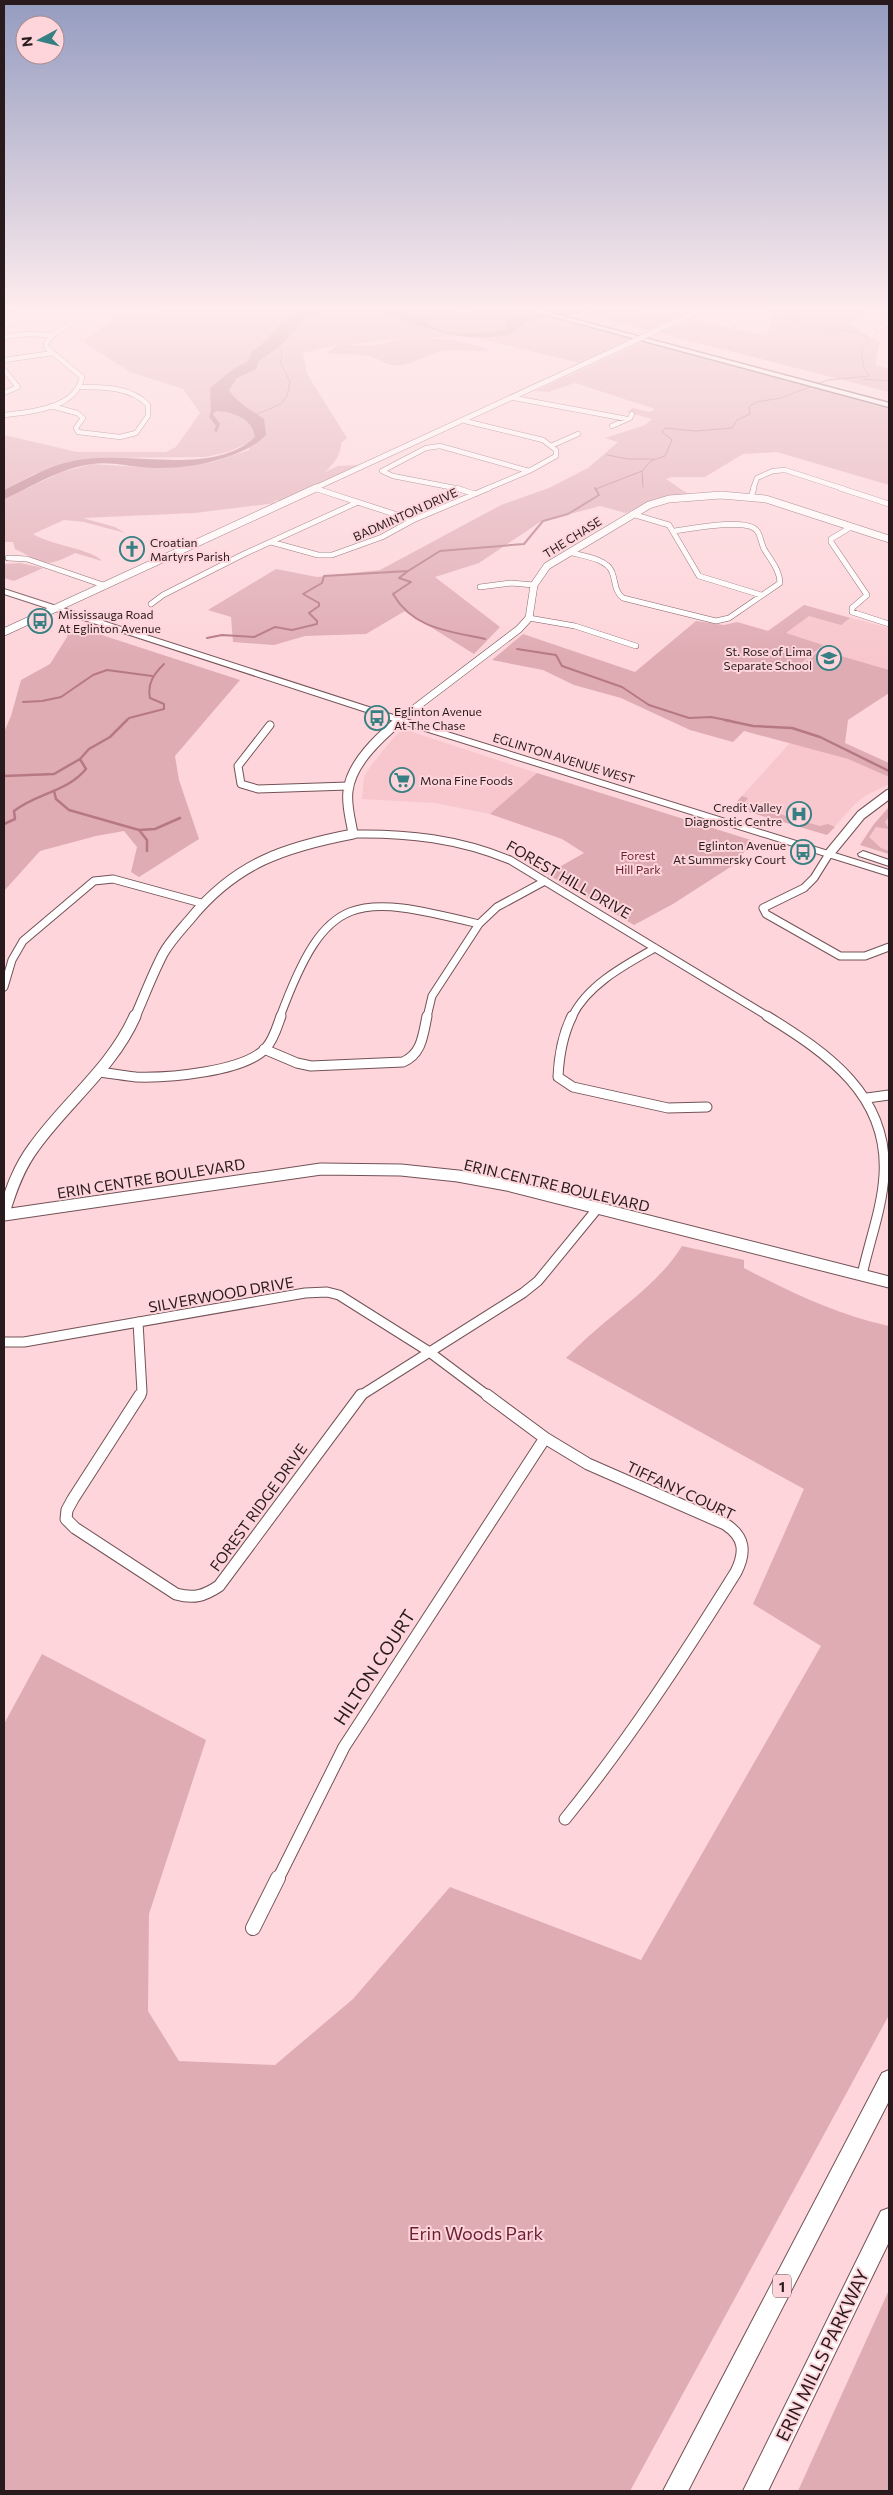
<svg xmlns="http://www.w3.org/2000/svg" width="893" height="2495" font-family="Commissioner,sans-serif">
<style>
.built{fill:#f7c7cd}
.green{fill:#e0acb4}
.water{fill:#b67983;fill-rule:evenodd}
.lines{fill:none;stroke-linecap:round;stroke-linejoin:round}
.stream-far2{stroke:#b67983;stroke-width:1}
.stream-far1{stroke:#b67983;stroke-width:2}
.stream{stroke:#b67983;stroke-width:2.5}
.street-far5-casing{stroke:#735257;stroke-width:5.5}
.street-far4-casing{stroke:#735257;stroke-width:6}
.street-far3-casing{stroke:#735257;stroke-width:9}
.street-far2-casing{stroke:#735257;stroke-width:11}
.street-far1-casing{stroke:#735257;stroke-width:13}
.street-casing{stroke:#735257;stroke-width:16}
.secondary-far3-casing{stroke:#735257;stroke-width:6}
.secondary-far2-casing{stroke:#735257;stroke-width:8}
.secondary-far1-casing{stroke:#735257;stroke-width:11}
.secondary-casing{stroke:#735257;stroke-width:13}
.primary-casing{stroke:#735257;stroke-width:2}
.highway-casing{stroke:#735257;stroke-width:3}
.street-far5{stroke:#fff;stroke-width:4.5}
.street-far4{stroke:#fff;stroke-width:5}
.street-far3{stroke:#fff;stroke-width:7}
.street-far2{stroke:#fff;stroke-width:9}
.street-far1{stroke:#fff;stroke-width:11}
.street{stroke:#fff;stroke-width:14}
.secondary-far3{stroke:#fff;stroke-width:5}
.secondary-far2{stroke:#fff;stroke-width:7}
.secondary-far1{stroke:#fff;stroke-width:9}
.secondary{stroke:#fff;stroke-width:11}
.primary{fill:#fff;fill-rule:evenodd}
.highway{fill:#fff;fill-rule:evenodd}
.secondary-bridge-casing{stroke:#735257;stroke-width:6;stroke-linecap:butt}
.secondary-bridge{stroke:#fff;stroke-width:5}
.labels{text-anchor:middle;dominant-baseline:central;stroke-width:4;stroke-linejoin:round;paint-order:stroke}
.far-street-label{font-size:12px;fill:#291b1d;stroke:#fdd5da}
.far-poi-label{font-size:12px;fill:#291b1d;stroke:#fdd5da;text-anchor:start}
.far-park-label{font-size:12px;fill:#691e31;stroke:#fdd5da}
.shield{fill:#fdd5da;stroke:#695356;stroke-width:1}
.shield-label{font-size:14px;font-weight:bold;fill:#291b1d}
.street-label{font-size:15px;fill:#291b1d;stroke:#fdd5da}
.near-street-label{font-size:18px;fill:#291b1d;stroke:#fdd5da}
.near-park-label{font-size:18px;fill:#691e31;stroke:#fdd5da}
</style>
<rect width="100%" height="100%" fill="#fdd5da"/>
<path class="built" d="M804 605 889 628V693L882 698 744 649Z
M406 730 537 773 490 814 435 803 362 799 364 777 370 767 394 737 400 732Z
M790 743 848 759 889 777V784L865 796 854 805 827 835 732 807Z
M889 807V854L860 845 874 824Z"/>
<path class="green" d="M180 307H283L313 314 331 307H368L437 333 457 336 402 338 343 345H378L398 339 420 338 454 340 492 350C475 353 458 348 442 351 424 354 410 368 391 365 385 364 379 359 373 357 360 353 344 355 330 354L328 352 337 345 303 353 307 374 347 438 341 443C341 456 334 463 325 472L338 466 358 465 285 500 273 501 276 503 195 513 83 518 115 527 125 533 84 522 64 520 33 534C50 545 92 549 102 561L75 553C43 569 46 564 15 549L13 542H4V499L62 472 92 464 156 468 213 462 249 450 250 442 228 452 206 457 100 458 34 474 4 490V435L77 452H166L176 447 200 413 183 389 130 372 86 344V341L55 343 86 340 113 319Z
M385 307 430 309 437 307 468 314 474 311 450 307H508L527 311 526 314 518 315C487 316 411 322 385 307Z
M553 307H630L647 313 679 315 649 330 582 314 590 311H569Z
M763 307H853L865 312 848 324 880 342 875 365 889 369V392L660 333 692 320 767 336 774 314Z
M553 317 633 338 579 363 475 337 514 333C524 319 536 319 553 317Z
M435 319H514L505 324 507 328C483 338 446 336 425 322Z
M644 341 889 409V485L777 452 743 454 705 477H672L666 479 688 494 651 502 626 513 600 506 540 522 479 563 435 577 500 627 474 654 405 611 366 634 305 636 274 645 233 642 231 617 208 610 276 569 317 577 380 570 501 505 549 488 588 468 618 442 605 438 645 425 652 419 627 412 633 408 650 412 655 409 575 383 548 392 535 391Z
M20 563 43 568 14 581 4 578V564Z
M804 605 850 618 841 625 809 616 786 633 823 645 796 667 799 668 820 650 889 670V693L848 720 845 743 889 763V777L848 759 744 731 733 742 690 730 621 698 574 685 543 670 492 660 523 634 635 672 696 621 724 625 737 622 768 631Z
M71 625 240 680 175 756 179 780 199 839 139 877 131 872 137 847 124 831 96 836 40 851 4 891V732L11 716 21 680 50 664 67 637Z
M537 773 754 841 732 866 673 904 634 925 547 874 584 853 562 839 490 814Z
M742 796 748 798 745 802 795 819 820 826 828 824 835 827 827 835 732 807Z
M889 807V817L885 822 889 829 876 827 869 837 881 848 889 851V854L860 845 874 824Z
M682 1246 744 1260V1268C790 1292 838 1315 889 1326V2015L630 2491H4V1724L42 1654 206 1740 149 1914 148 2011 179 2061 275 2065 353 1999 450 1887 641 1960 821 1646 753 1604 804 1489 566 1358C576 1348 586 1338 597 1329 627 1303 661 1280 682 1246Z
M889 2290V2491H798Z"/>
<path class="water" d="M283 307H331L304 320 280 346 259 361 256 369 237 378 229 390C238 404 250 409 264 419L266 435C243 459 189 469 156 468 135 468 113 461 92 464 60 468 32 487 4 499V490C27 479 48 466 73 461 127 449 212 478 255 437 253 419 232 411 216 411L213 414 220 424 217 432 214 431 216 426 209 417 211 411 210 388 233 369 248 361 252 351 261 345 282 322 300 311Z
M368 307H385L398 312 424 316 459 317 518 315 599 307C573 320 531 310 514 333 461 347 416 325 368 307ZM435 319H511L512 320 506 323V329L502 330C477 334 447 337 425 322Z"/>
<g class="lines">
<path class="stream-far2" d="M863 379 889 381
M255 415 281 404 287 396 290 382 281 364 282 351 276 347
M607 455 628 459H654
M642 471 643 487
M596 489 642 471 651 461 665 456 672 440 662 432 665 428 695 431 732 428 737 420 750 414 749 407 756 402 781 398 828 380 869 376 864 368 861 349 868 342 867 337C841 325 806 333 785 313L807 311 815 307"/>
<path class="stream-far1" d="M408 571 399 578 411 582 393 594C413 629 449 631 485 639
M207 638 222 635 254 637 275 627 292 630 317 624V621L309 613 319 606V603L303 594 322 583 324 576 408 571 440 551 524 544 543 521 568 514 599 495 595 488
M517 649 556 655 562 666 622 687 649 705 689 718 711 717 731 721
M23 702 42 701 61 697 93 675 107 670 152 676
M126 721 129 718 164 709V704L150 698C147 683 154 674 164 664"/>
<path class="stream" d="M725 720 753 726 792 728 820 737 889 771
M4 776 54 774 80 759
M54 791 56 799 69 810 139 830 155 829 180 818
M4 824 15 819 14 811C37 793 67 792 86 769L80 759 89 749 110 737 127 720
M139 830 147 840V851"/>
<defs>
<path id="street-far5" d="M732 307 738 309 733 320 735 324
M84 308 96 307
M4 309H21L26 312 4 326
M878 329 889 322
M4 337 26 334 51 335
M4 360 53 353
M4 370 18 387 4 393
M514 398 627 419
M51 406 77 413 83 418 76 428 78 432 120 437 136 433 148 416V405C132 387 103 387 81 387
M4 415C30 412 76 409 82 377L47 348 46 344C55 327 77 326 84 308
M465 421 543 440 556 450V456L529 471 486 489
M612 426 630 418 632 414
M553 445 578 434
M460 489 393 476 382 471 426 448 440 446 529 471
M753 489 757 478 773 471 785 470 844 489"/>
<path id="street-far4" d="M456 488 475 494
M840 488 889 504
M317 489 413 520
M751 497 754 488
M632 514 669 525 699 576 761 595
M851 527 831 539V542L867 595 852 608V612L889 624
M271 542 318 555H332L382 537 413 520 489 488
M569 552C581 556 607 558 612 572 616 582 614 591 623 598L716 621 729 618 780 583C780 571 772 562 766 552 761 546 761 535 757 531 748 517 689 529 674 531
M8 558 27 559 106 586
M480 587 511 583 534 585
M151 604 163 595 244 554 356 503
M529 618 575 626 636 646"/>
<path id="street-far3" d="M270 725 238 766 241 784 258 789 348 786
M353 834C408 833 459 839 510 860L769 1017
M829 854 814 878 804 888 763 908 766 914 840 956H865L889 947
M4 987 12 960 23 941 94 881 113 879 201 903
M280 1017C327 890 355 894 479 924
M427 1017 432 996 479 924 497 907 545 881
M572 1017C587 985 625 965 655 948"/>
<path id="street-far2" d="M572 1016C562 1036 559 1055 558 1077L573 1087 668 1108 707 1107
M767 1016C827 1053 889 1095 884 1175 882 1209 869 1242 862 1275
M264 1049 297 1063 311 1066 403 1062C422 1054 423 1035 427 1016
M98 1072C111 1073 124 1076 136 1077 168 1078 244 1072 266 1048 274 1039 277 1027 281 1016
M867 1098 889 1095
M138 1322 142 1392 140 1396
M4 1342H24L305 1293 327 1292 339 1295 428 1351 488 1396
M360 1396 523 1293 538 1281 597 1209"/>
<path id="street-far1" d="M140 1395 73 1499 67 1510 66 1519 75 1528 176 1594C194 1599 204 1596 219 1586L361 1395
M487 1395 545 1438 588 1464 725 1524C745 1537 746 1552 736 1572 683 1657 628 1741 565 1819
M278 1879 344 1747 545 1438"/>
<path id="street" d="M253 1928 278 1878"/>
<path id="secondary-far3" d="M660 329 708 307
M313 489 632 342"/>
<path id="secondary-far2" d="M4 632 316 488
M398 721 519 629 529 618 534 585 547 566 649 505 669 499 721 495 766 499 889 539"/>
<path id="secondary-far1" d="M829 854 861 815 889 794
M135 1017C144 997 152 975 163 954 170 941 181 930 191 918 236 863 285 847 353 834 351 820 346 806 348 791 351 763 380 737 400 720"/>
<path id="secondary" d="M4 1213C11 1189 19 1167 34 1147 66 1102 112 1068 135 1016
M4 1215 321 1169 401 1170 458 1176 507 1185 889 1282"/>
<path id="primary" d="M4 589 412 721 889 870V876L406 725 4 594Z
M863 851 889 860V866L859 856 858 854Z
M889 2070V2101L688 2491H663L882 2073Z
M889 2208V2242L768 2491H743L881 2211Z"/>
<path id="highway" d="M518 307H528L889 403V407Z"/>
</defs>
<use href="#street-far5" class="street-far5-casing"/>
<use href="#street-far4" class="street-far4-casing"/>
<use href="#street-far3" class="street-far3-casing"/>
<use href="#street-far2" class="street-far2-casing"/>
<use href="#street-far1" class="street-far1-casing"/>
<use href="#street" class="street-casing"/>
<use href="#secondary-far3" class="secondary-far3-casing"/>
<use href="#secondary-far2" class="secondary-far2-casing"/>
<use href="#secondary-far1" class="secondary-far1-casing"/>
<use href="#secondary" class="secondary-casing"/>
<use href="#primary" class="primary-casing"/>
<use href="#highway" class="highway-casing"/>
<use href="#street-far5" class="street-far5"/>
<use href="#street-far4" class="street-far4"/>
<use href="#street-far3" class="street-far3"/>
<use href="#street-far2" class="street-far2"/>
<use href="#street-far1" class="street-far1"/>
<use href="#street" class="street"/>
<use href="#secondary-far3" class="secondary-far3"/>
<use href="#secondary-far2" class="secondary-far2"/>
<use href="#secondary-far1" class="secondary-far1"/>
<use href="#secondary" class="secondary"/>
<use href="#primary" class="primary"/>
<use href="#highway" class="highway"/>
<defs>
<path id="secondary-bridge" d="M632 342 660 329"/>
</defs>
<use href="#secondary-bridge" class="secondary-bridge-casing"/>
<use href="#secondary-bridge" class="secondary-bridge"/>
</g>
<linearGradient id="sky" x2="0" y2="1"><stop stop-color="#949cc0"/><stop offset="0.47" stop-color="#feecee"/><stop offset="1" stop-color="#feecee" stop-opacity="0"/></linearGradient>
<rect width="893" height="656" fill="url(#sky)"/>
<defs>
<symbol id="church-ring" viewBox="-11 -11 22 22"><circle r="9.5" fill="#fdd5da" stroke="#367f83" stroke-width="1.5"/><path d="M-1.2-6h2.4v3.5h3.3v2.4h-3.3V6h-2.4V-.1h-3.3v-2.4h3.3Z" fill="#367f83"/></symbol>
<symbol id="bus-ring" viewBox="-11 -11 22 22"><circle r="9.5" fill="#fdd5da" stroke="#367f83" stroke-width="1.5"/><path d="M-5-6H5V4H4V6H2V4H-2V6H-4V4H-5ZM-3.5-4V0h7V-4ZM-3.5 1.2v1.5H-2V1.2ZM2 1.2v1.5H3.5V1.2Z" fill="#367f83"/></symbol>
<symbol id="school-ring" viewBox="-11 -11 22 22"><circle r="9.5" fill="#fdd5da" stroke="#367f83" stroke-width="1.5"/><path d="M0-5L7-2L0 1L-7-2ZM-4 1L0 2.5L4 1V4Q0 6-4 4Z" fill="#367f83"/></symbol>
<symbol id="supermarket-ring" viewBox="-11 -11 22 22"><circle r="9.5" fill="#fdd5da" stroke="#367f83" stroke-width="1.5"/><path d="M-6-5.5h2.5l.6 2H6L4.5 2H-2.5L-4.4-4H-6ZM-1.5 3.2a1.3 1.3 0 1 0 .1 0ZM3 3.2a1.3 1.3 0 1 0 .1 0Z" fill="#367f83"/></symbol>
<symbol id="hospital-ring" viewBox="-11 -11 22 22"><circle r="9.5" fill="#fdd5da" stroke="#367f83" stroke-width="1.5"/><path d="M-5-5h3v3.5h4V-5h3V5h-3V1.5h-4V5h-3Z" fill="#367f83"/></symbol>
</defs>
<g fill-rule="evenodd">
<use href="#church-ring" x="118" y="535" width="28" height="28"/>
<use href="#bus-ring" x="26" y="607" width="28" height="28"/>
<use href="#school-ring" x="815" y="644" width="28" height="28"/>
<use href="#bus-ring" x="363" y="704" width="28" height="28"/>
<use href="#supermarket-ring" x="388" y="766" width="28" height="28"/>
<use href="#hospital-ring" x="785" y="800" width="28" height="28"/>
<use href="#bus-ring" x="789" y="838" width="28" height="28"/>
</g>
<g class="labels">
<g class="far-street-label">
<text transform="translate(405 514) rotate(-24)">BADMINTON DRIVE</text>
<text transform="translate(572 537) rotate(-32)">THE CHASE</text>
<text transform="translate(564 758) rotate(17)">EGLINTON AVENUE WEST</text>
</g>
<g class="far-poi-label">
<text x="150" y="542">Croatian<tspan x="150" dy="14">Martyrs Parish</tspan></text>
<text x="58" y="614">Mississauga Road<tspan x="58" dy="14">At Eglinton Avenue</tspan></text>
<text x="812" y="651" text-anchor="end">St. Rose of Lima<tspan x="812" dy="14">Separate School</tspan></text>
<text x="394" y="711">Eglinton Avenue<tspan x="394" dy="14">At The Chase</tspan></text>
<text x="420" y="780">Mona Fine Foods</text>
<text x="782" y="807" text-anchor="end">Credit Valley<tspan x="782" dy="14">Diagnostic Centre</tspan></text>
<text x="786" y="845" text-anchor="end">Eglinton Avenue<tspan x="786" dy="14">At Summersky Court</tspan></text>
</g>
<g class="far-park-label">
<text x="638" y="855">Forest<tspan x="638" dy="14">Hill Park</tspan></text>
</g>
<rect class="shield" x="773" y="2274.5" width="18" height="23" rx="4"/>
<g class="shield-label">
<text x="782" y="2286">1</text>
</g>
<g class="street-label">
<text transform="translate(569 879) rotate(30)">FOREST HILL DRIVE</text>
<text transform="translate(151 1178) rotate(-9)">ERIN CENTRE BOULEVARD</text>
<text transform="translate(557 1185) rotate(13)">ERIN CENTRE BOULEVARD</text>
<text transform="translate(221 1294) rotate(-10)">SILVERWOOD DRIVE</text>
<text transform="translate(681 1490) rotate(25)">TIFFANY COURT</text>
<text transform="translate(258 1507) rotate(-54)">FOREST RIDGE DRIVE</text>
</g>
<g class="near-street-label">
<text transform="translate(374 1667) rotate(-57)">HILTON COURT</text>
<text transform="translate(822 2355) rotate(-64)">ERIN MILLS PARKWAY</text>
</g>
<g class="near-park-label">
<text x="476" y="2233">Erin Woods Park</text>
</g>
</g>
<rect width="893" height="2495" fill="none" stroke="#291b1d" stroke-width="10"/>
<g transform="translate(40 40) rotate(263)"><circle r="24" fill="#fdd5da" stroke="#a88b8e"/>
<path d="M0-4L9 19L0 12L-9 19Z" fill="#367f83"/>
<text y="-8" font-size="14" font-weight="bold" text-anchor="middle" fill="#291b1d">N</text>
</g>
</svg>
